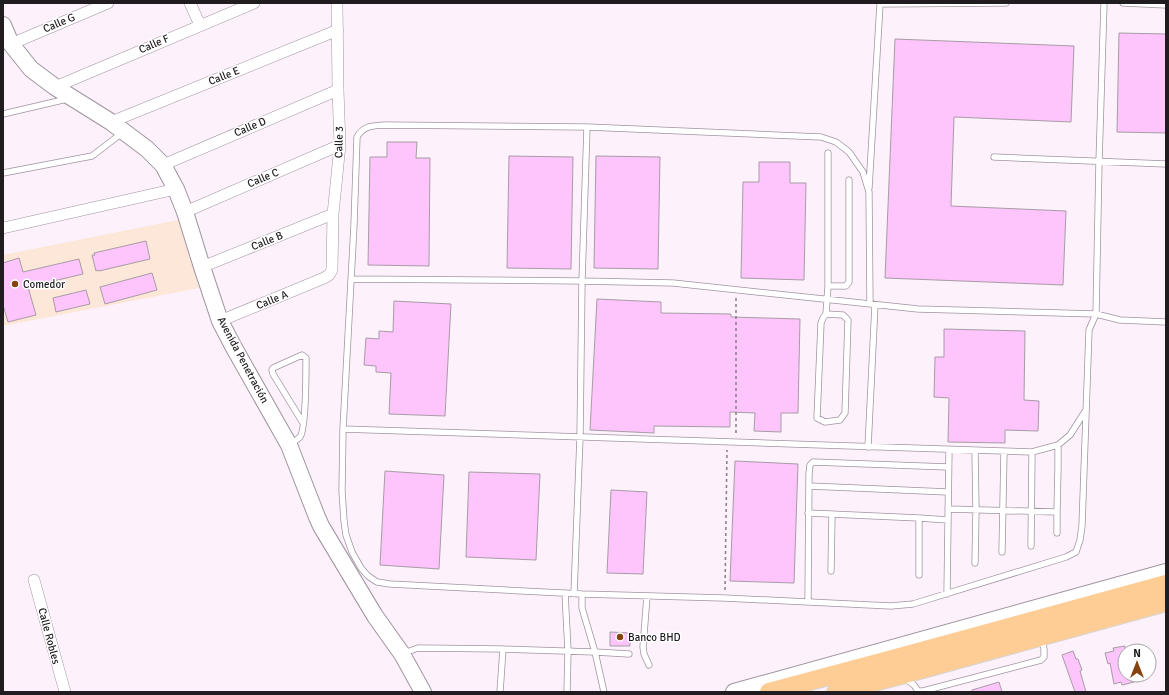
<svg xmlns="http://www.w3.org/2000/svg" width="1169" height="695" font-family="Signika,sans-serif">
<style>
.education{fill:#fce7d8}
.building{fill:#fdc5fb;stroke:#a79ba6}
.lines{fill:none;stroke-linecap:round;stroke-linejoin:round}
.lane-casing{stroke:#9f949f;stroke-width:7}
.street-casing{stroke:#9f949f;stroke-width:12}
.secondary-casing{stroke:#9f949f;stroke-width:18}
.primary-casing{stroke:#d7d6d7;stroke-width:20}
.path{stroke:#847d84;stroke-width:1.5;stroke-dasharray:3 3;stroke-linecap:butt}
.lane{stroke:#fff;stroke-width:5.5}
.street{stroke:#fff;stroke-width:11}
.secondary{stroke:#fff;stroke-width:16}
.primary{stroke:#fdcd95;stroke-width:18}
.poi-dot{fill:#84430f;stroke:#fff;stroke-width:1.5}
.labels{text-anchor:middle;dominant-baseline:central;stroke-width:3;stroke-linejoin:round;paint-order:stroke}
.street-label{font-size:11px;fill:#201c20;stroke:#fff}
.poi-label{font-size:11px;fill:#201c20;stroke:#fff;text-anchor:start}
</style>
<rect width="100%" height="100%" fill="#fdf1fc"/>
<path class="education" d="M178 220 199 288 3 326V255Z"/>
<path class="building" d="M1119 33 1166 34V133L1117 132Z
M895 39 1074 46 1071 122 954 117 951 206 1066 211 1063 285 885 278Z
M387 142H417L416 158H430L429 266 368 265 370 157H387Z
M509 156 573 157 571 269 507 268Z
M596 156 660 157 658 269 594 268Z
M759 162H790V183H806L804 280 741 278 743 182H759Z
M146 241 150 259 99 271 98 270 96 271 92 255H95L94 253Z
M19 258 23 272 79 259 83 274 28 287 36 315 8 322 3 305V263Z
M152 273 157 290 105 304 100 287Z
M86 290 90 304 56 312 53 298Z
M597 299 661 302V313L731 314V317L800 319 798 413H781V432L754 431 755 413 730 412V427L654 426V433L590 430Z
M394 301 451 304 445 416 389 414 391 373 376 372V366L364 365 366 338 379 339V331L393 332Z
M944 329 1025 331 1024 400 1039 401 1038 431 1005 430V443L948 442 949 398 934 397 935 357H944Z
M735 461 798 464 794 583 730 581Z
M385 471 444 475 439 569 380 565Z
M469 472 540 474 536 560 466 557Z
M611 490 647 492 643 574 607 573Z
M610 632 630 633V646H610Z
M1125 646V675H1133L1134 682 1122 685 1121 682 1114 684 1110 663 1108 664 1105 653 1114 651 1113 648Z
M1073 651 1076 659H1078L1082 670 1080 671 1086 692H1075L1062 655Z
M999 682 1002 692H972V690Z"/>
<g class="lines">
<defs>
<path id="lane" d="M1123 3 1166 5
M3 114 67 99
M828 153V286
M994 157 1166 164
M3 173 92 156 122 133
M869 188 880 4 1006 3
M352 279 582 281 673 283 918 309 1096 314 1120 320 1166 322
M870 304 869 192 863 172 849 152 836 142 821 137 587 127 385 125C373 126 364 125 357 137L354 225 343 429 342 491 344 521 346 535 352 552 361 568 368 576 377 582 390 584 582 594 724 598 891 606 913 604 1066 557 1076 552 1080 540 1082 526 1089 330 1096 314 1099 162 1104 3
M826 314 843 315 848 320 845 413 840 420 825 422 817 418 821 323 823 318 826 314 828 286H846L849 282V180
M343 429 1032 452 1058 445 1070 435 1086 410
M289 445C293 442 297 440 300 437 306 429 306 371 306 358L302 355 273 368 272 370 273 374 303 423
M868 447 875 305
M809 486 948 492
M948 509 1057 512 1058 468V445
M1057 512V533
M808 513 919 518V575
M919 518 948 520
M1031 546 1032 452
M1002 552 1004 452
M975 563 976 510 975 451
M831 571 832 514
M565 593 568 651 567 692
M574 594 580 437 582 281 587 127
M582 594V608L595 652 629 654
M947 594 949 450
M647 596 643 647 644 654 649 665
M808 602 809 474 810 465 813 462 948 467
M404 653 418 648 503 649 595 652 604 692
M904 678 914 685 918 691H923L1041 660 1044 657V649L1042 639
M500 692 503 649"/>
<path id="street" d="M190 3 200 25
M11 44 108 3
M55 87 254 3
M111 122 338 30
M163 165 338 90
M185 212 340 145
M3 228 176 189
M202 267 333 214
M220 321 324 278 329 275 332 270 333 214 340 145 338 90 337 3
M34 580 65 692"/>
<path id="secondary" d="M3 25 11 44 31 69 55 87 111 122 147 149 163 165 176 189 185 212 202 267 220 321 233 346 289 445 317 517 321 526 375 616 402 654 423 692
M734 692 1166 572"/>
<path id="primary" d="M769 692 896 658 1166 584
M836 692 901 675 1166 602"/>
</defs>
<use href="#lane" class="lane-casing"/>
<use href="#street" class="street-casing"/>
<use href="#secondary" class="secondary-casing"/>
<use href="#primary" class="primary-casing"/>
<path class="path" d="M736 298V434
M725 590 727 450"/>
<use href="#lane" class="lane"/>
<use href="#street" class="street"/>
<use href="#secondary" class="secondary"/>
<use href="#primary" class="primary"/>
</g>
<g class="poi-dot">
<circle cx="15" cy="284" r="4"/>
<circle cx="620" cy="637" r="4"/>
</g>
<g class="labels">
<g class="street-label">
<text transform="translate(59 23) rotate(-23)">Calle G</text>
<text transform="translate(154 44) rotate(-23)">Calle F</text>
<text transform="translate(224 76) rotate(-22)">Calle E</text>
<text transform="translate(250 127) rotate(-23)">Calle D</text>
<text transform="translate(339 142) rotate(-89)">Calle 3</text>
<text transform="translate(263 178) rotate(-23)">Calle C</text>
<text transform="translate(267 241) rotate(-22)">Calle B</text>
<text transform="translate(272 300) rotate(-22)">Calle A</text>
<text transform="translate(243 360) rotate(62)">Avenida Penetración</text>
<text transform="translate(49 636) rotate(75)">Calle Robles</text>
</g>
<g class="poi-label">
<text x="23" y="284">Comedor</text>
<text x="628" y="637">Banco BHD</text>
</g>
</g>
<rect width="1169" height="695" fill="none" stroke="#201c20" stroke-width="8"/>
<g transform="translate(1137 663)"><circle r="19" fill="#ffffff" stroke="#a6a4a6"/>
<path d="M0-3L7 15L0 10L-7 15Z" fill="#84430f"/>
<text y="-6" font-size="11" font-weight="bold" text-anchor="middle" fill="#201c20">N</text>
</g>
</svg>
